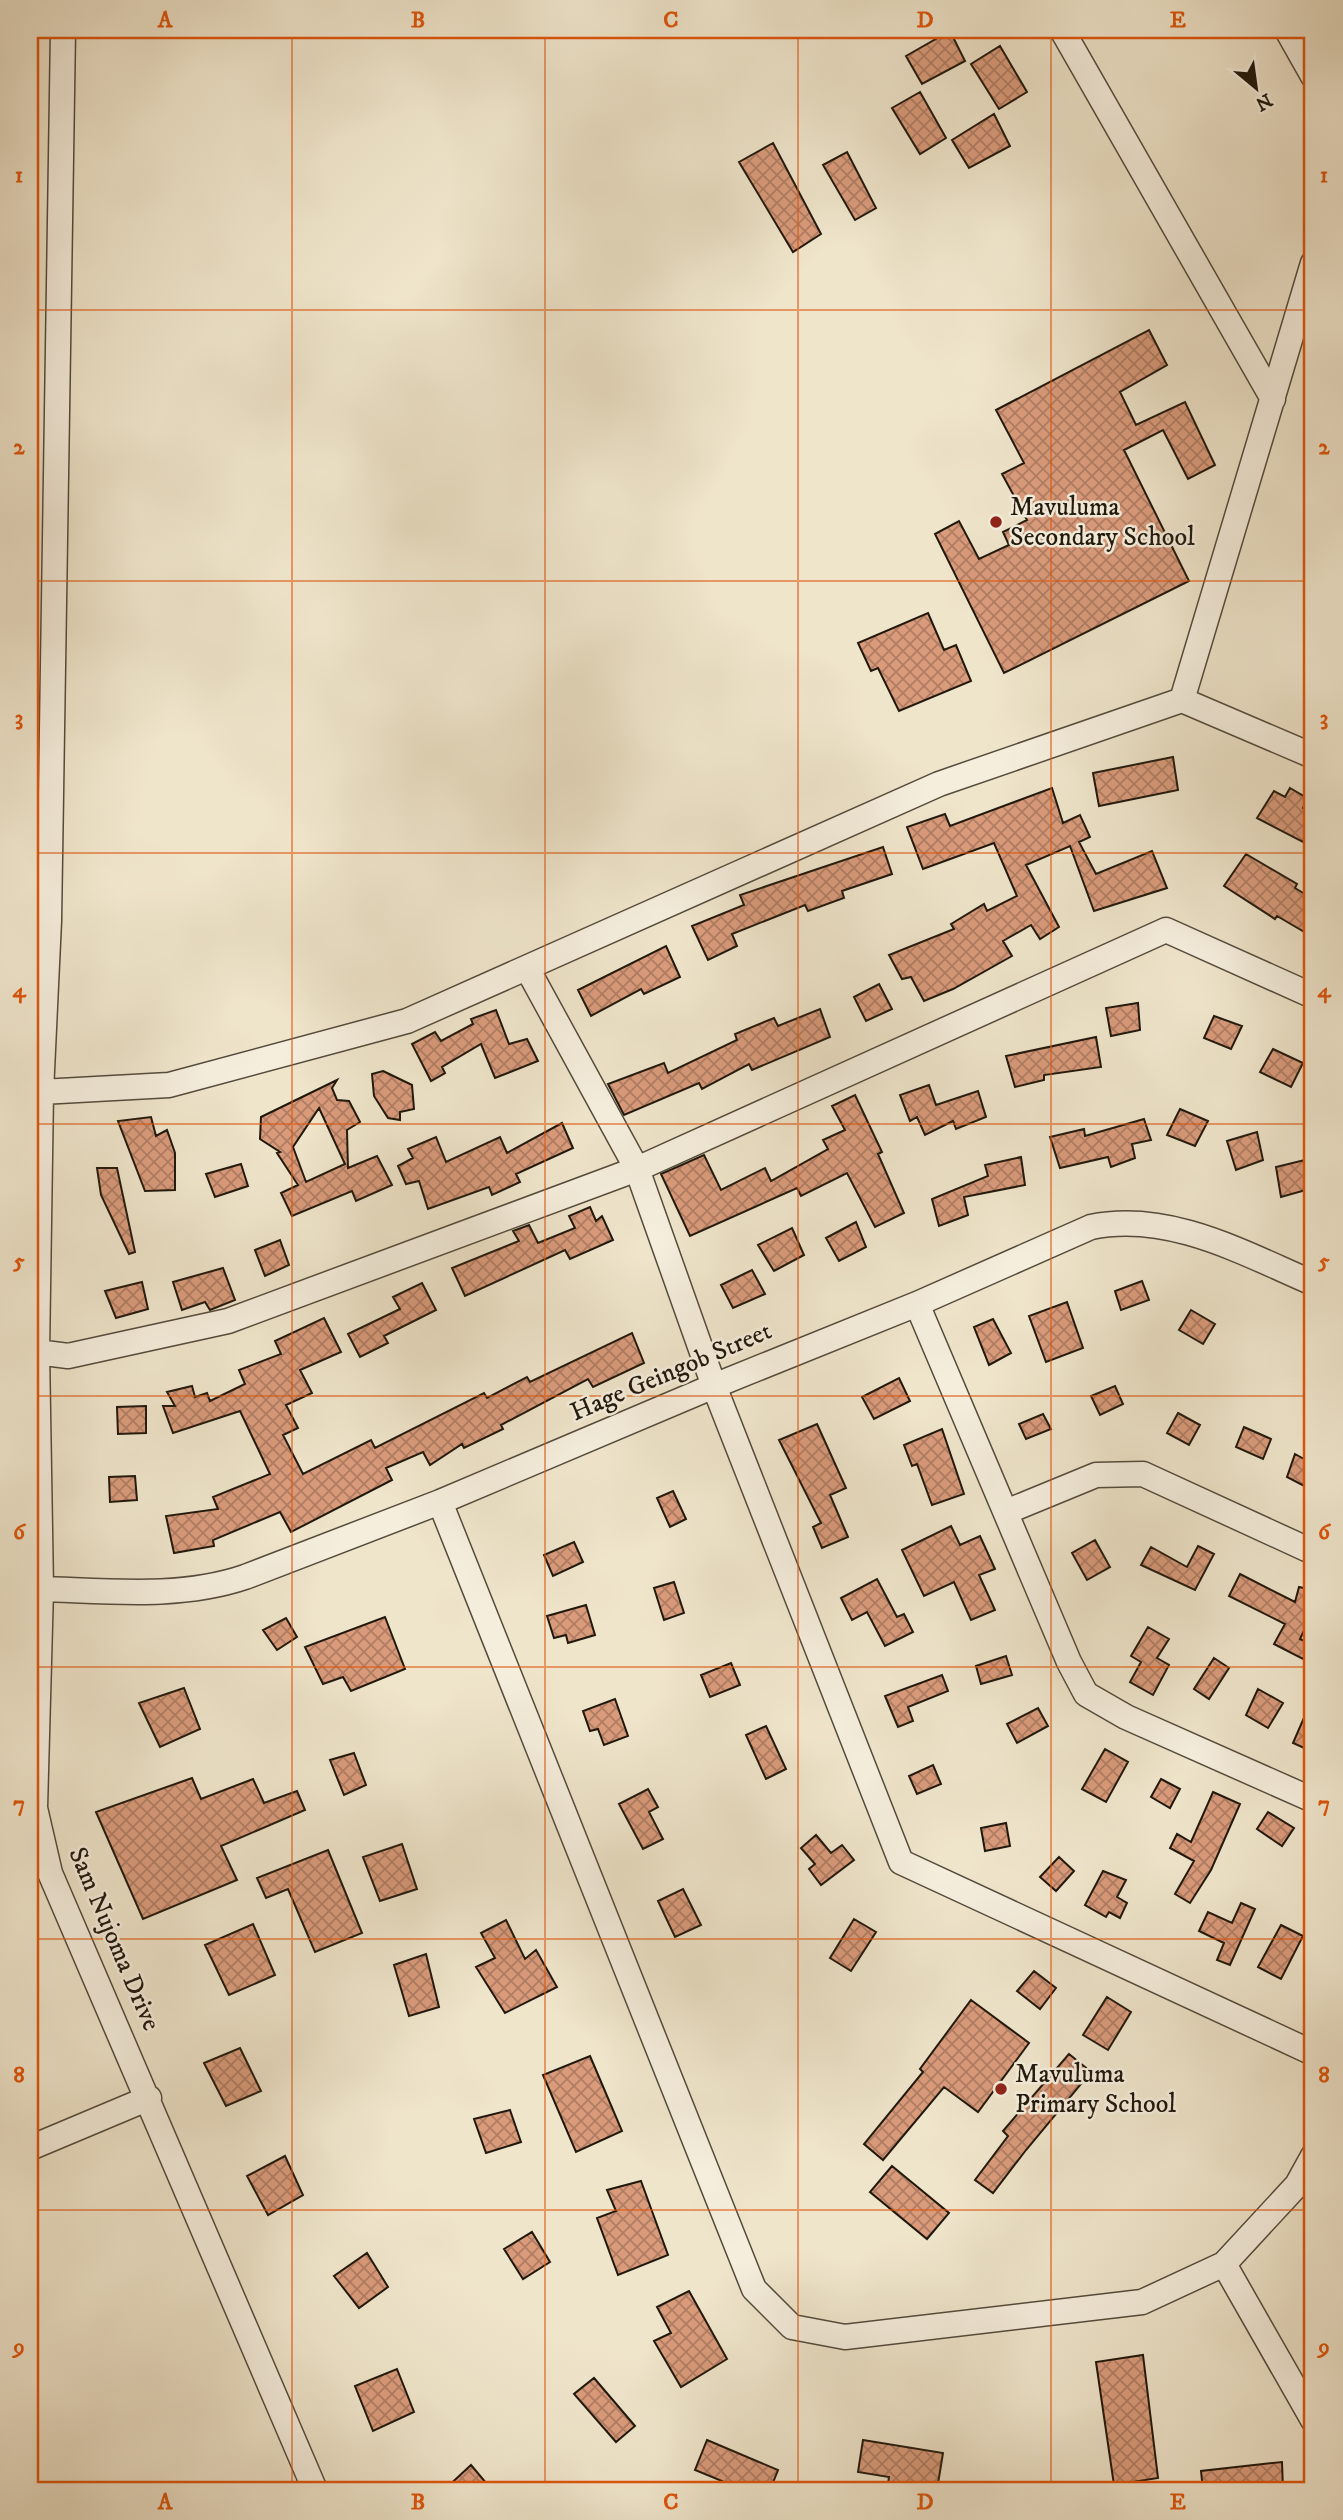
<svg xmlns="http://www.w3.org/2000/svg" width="1343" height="2520" font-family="'IM FELL DW Pica',serif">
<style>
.building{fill:url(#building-cross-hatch);stroke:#20180d;stroke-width:2;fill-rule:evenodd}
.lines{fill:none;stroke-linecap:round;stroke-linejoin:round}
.minor-casing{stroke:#544b3c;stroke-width:27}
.minor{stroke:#f5eedd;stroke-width:24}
.grid{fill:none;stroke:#de560c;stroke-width:2;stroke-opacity:0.55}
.poi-dot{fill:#8f2418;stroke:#f5eedd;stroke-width:2.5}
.labels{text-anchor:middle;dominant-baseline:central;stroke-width:5;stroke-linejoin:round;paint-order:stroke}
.poi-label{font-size:26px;fill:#20180d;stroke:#f5eedd;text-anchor:start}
.street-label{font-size:26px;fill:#20180d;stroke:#f5eedd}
.neatline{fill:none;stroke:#de560c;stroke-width:2.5}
.grid-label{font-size:23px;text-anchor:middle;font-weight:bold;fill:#de560c}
</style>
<defs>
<pattern id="building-cross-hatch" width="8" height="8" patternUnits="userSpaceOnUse" patternTransform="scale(1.75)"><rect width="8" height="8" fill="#da9b7b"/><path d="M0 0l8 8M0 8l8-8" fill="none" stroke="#b07d63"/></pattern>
</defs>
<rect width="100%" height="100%" fill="#efe5cb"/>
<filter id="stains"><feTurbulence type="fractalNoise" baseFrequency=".00286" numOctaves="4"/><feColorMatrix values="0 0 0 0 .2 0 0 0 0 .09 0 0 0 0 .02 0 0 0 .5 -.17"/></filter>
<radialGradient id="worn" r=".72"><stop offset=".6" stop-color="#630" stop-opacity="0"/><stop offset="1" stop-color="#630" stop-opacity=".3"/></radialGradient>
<path class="building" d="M950 31 965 61 922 84 906 56Z
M1000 46 1027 92 999 109 971 64Z
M920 92 946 138 920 154 892 108Z
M994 114 1010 146 969 168 952 140Z
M773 143 821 234 793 252 739 162Z
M847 152 876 208 855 220 823 165Z
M1149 330 1167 365 1120 392 1136 425 1185 402 1215 465 1188 479 1163 430 1124 450 1189 581 1004 673 935 534 959 521 979 559 1009 545 1003 532 1027 520 1002 474 1024 463 996 410Z
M928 613 944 650 956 645 971 681 899 711 878 668 871 671 858 643Z
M1173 757 1178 790 1099 806 1093 773Z
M1052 788 1063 823 1080 815 1090 837 1079 842 1096 874 1152 851 1167 888 1094 911 1070 846 1026 865 1059 927 1040 939 1031 925 1003 941 1012 956 953 989 924 1001 911 977 902 979 889 955 954 929 951 924 984 904 987 911 1017 896 994 843 923 869 907 827 945 814 950 826Z
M1290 788 1307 798 1303 808 1313 813V825L1303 842 1257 818 1274 791 1285 797Z
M883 847 892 874 842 891 844 898 808 911 805 905 732 934 737 946 708 960 692 926 744 905 740 895Z
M1246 854 1297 884 1295 888 1313 899V937L1277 916 1275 919 1224 886Z
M666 946 680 977 644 994 641 989 591 1016 578 990Z
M879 984 892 1009 866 1021 854 997Z
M1138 1003 1140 1030 1111 1036 1106 1008Z
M820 1009 830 1037 752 1070 749 1064 702 1089 699 1083 624 1115 608 1084 664 1063 668 1073 737 1040 735 1034 774 1018 778 1026Z
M496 1010 509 1044 527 1039 538 1061 495 1078 481 1044 442 1067 445 1073 431 1081 412 1044 435 1032 441 1041 473 1024 471 1019Z
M1214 1016 1242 1026 1231 1049 1204 1038Z
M1096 1037 1101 1067 1044 1075V1080L1015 1087 1006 1056Z
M1273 1049 1303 1063 1291 1087 1260 1072Z
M383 1071 412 1085 414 1109 400 1112V1120L388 1118 374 1096 372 1074Z
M337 1080 332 1088 337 1100 349 1101 360 1122 347 1130 348 1168 377 1156 392 1185 356 1201 352 1191 292 1216 281 1193 298 1185 277 1153 280 1152 260 1139 261 1117ZM319 1108 345 1164 306 1182 293 1147Z
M929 1085 936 1105 978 1091 986 1117 956 1129 953 1121 925 1135 917 1117 910 1121 900 1095Z
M855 1095 882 1152 878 1154 904 1213 875 1227 847 1173 801 1196 797 1188 690 1236 661 1174 704 1155 721 1190 765 1168 771 1181 828 1149 823 1140 845 1130 832 1106Z
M1180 1109 1208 1121 1195 1146 1167 1135Z
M151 1117 156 1136 167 1130 175 1153V1190L145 1191 118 1121Z
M1144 1119 1151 1140 1132 1144 1135 1158 1111 1167 1108 1157 1060 1168 1050 1137 1084 1129 1085 1136Z
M562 1123 573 1148 516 1174 520 1182 492 1195 489 1187 428 1209 419 1181 406 1184 398 1166 413 1158 408 1149 436 1137 446 1162 500 1137 507 1153Z
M1257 1132 1263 1160 1236 1170 1227 1141Z
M1021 1157 1025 1185 964 1197 968 1215 939 1226 932 1199 988 1176 985 1165Z
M1313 1158V1188L1281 1197 1276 1167Z
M241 1164 248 1186 215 1197 206 1174Z
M97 1168H117L135 1252 129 1254 101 1195Z
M590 1207 596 1221 602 1216 613 1240 570 1259 565 1250 465 1296 452 1268 519 1241 513 1231 529 1225 538 1243 575 1228 569 1216Z
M856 1222 866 1247 839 1261 826 1238Z
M792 1228 804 1255 774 1271 758 1245Z
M280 1240 289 1265 265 1276 255 1250Z
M223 1268 235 1300 210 1310 205 1302 182 1310 173 1282Z
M752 1270 765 1294 733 1308 721 1285Z
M1142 1281 1149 1300 1121 1310 1115 1291Z
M142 1282 148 1309 116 1318 105 1291Z
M422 1283 436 1310 384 1336 388 1343 360 1357 348 1334 400 1309 393 1297Z
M1067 1302 1083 1348 1046 1362 1029 1316Z
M1191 1310 1215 1324 1203 1344 1179 1330Z
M324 1318 341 1352 300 1370 312 1393 286 1405 298 1428 283 1435 303 1474 371 1440 375 1448 484 1393 487 1398 527 1377 530 1382 632 1333 644 1363 593 1387 588 1379 501 1425 503 1429 464 1448 462 1444 430 1465 423 1452 386 1468 392 1480 291 1532 280 1512 213 1540 214 1546 174 1553 166 1516 218 1509 213 1497 270 1474 240 1411 173 1433 163 1406H175L167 1392 192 1386 195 1397 207 1393 210 1401 245 1384 239 1370 281 1354 275 1341Z
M993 1319 1011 1353 989 1365 974 1327Z
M899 1378 910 1401 874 1419 862 1397Z
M1115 1386 1123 1404 1100 1415 1091 1396Z
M146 1406V1433L118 1434 117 1407Z
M1178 1413 1200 1425 1189 1445 1167 1433Z
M1043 1414 1051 1429 1026 1439 1019 1424Z
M817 1424 846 1488 830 1495 848 1537 822 1548 813 1527 821 1523 779 1440Z
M1244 1427 1271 1439 1263 1459 1236 1447Z
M942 1429 964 1494 932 1505 917 1464 912 1466 904 1445Z
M1295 1454 1313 1464V1474L1306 1487 1287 1477Z
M135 1476 137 1500 110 1502 109 1477Z
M673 1491 686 1519 670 1527 657 1498Z
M951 1526 960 1545 980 1536 995 1569 979 1575 995 1610 971 1620 954 1582 924 1596 902 1550Z
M1095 1540 1110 1567 1087 1580 1072 1553Z
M574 1542 583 1562 553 1576 544 1555Z
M1198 1546 1214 1554 1195 1590 1141 1565 1151 1547 1187 1567Z
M1240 1574 1295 1602 1299 1587 1313 1590V1612L1300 1639 1311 1644 1303 1659 1274 1644 1285 1624 1229 1596Z
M877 1579 897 1617 904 1614 913 1632 885 1646 867 1612 852 1620 841 1598Z
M674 1582 684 1613 664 1620 654 1588Z
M586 1605 595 1635 568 1643 566 1635 554 1638 547 1616Z
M385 1617 405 1669 351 1691 343 1677 323 1684 305 1647Z
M286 1618 297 1637 277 1650 263 1630Z
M1148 1627 1169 1639 1157 1658 1169 1665 1153 1695 1130 1682 1141 1662 1131 1656Z
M1006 1656 1012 1675 981 1684 976 1666Z
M1214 1658 1229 1668 1209 1699 1194 1689Z
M731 1663 740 1685 710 1697 701 1675Z
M942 1675 948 1691 908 1707 913 1721 898 1727 885 1696Z
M184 1688 200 1729 160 1747 139 1703Z
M1258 1689 1283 1703 1268 1728 1246 1715Z
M1313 1697V1752L1293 1743Z
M615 1699 628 1736 604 1745 598 1729 590 1731 583 1711Z
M1038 1708 1048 1726 1017 1743 1007 1724Z
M766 1726 786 1769 766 1779 746 1735Z
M1105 1749 1128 1762 1106 1802 1082 1789Z
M354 1753 366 1785 344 1795 330 1760Z
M933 1765 941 1784 917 1794 909 1776Z
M192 1778 201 1799 253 1779 264 1803 297 1791 305 1810 221 1846 237 1880 143 1919 96 1812Z
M1161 1779 1180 1789 1170 1808 1151 1797Z
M648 1789 658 1807 649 1812 663 1839 643 1849 619 1804Z
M1213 1792 1240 1804 1211 1870 1190 1903 1175 1894 1194 1861 1170 1848 1177 1834 1191 1842Z
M1268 1812 1294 1828 1282 1846 1257 1829Z
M1006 1823 1010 1846 985 1851 981 1828Z
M816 1835 831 1853 842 1845 854 1860 821 1885 809 1869 815 1864 801 1848Z
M402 1844 417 1889 380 1901 363 1857Z
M328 1850 362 1933 315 1952 288 1889 266 1898 257 1878Z
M1059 1857 1074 1871 1056 1891 1040 1877Z
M1103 1871 1126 1880 1117 1897 1127 1903 1120 1918 1109 1912 1106 1917 1085 1905Z
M683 1889 701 1925 675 1937 658 1901Z
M1241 1903 1255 1909 1230 1965 1217 1960 1224 1943 1199 1931 1208 1912 1232 1923Z
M854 1919 876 1932 851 1971 830 1958Z
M506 1920 525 1959 536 1950 557 1987 505 2013 476 1967 495 1958 481 1933Z
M253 1924 275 1975 229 1995 205 1945Z
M1281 1925 1303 1936 1281 1979 1258 1967Z
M426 1954 439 2007 409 2016 394 1965Z
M1034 1971 1056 1988 1040 2009 1017 1991Z
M1107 1997 1131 2012 1108 2050 1083 2035Z
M971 2000 1029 2043 978 2112 944 2087 883 2160 864 2144 923 2072 920 2069Z
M240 2048 261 2091 226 2106 204 2063Z
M1069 2054 1091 2072 1026 2150 993 2193 975 2180 1008 2136 1003 2131Z
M590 2056 622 2131 576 2152 543 2075Z
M510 2110 521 2142 486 2153 474 2119Z
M285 2156 303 2195 268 2215 247 2176Z
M892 2166 949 2213 927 2239 870 2192Z
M641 2181 668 2255 618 2275 597 2218 616 2211 607 2190Z
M532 2232 550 2262 523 2279 504 2249Z
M367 2253 388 2287 359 2308 334 2276Z
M689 2291 727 2359 681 2387 654 2341 671 2333 657 2307Z
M1143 2355 1158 2478 1114 2485 1096 2362Z
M397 2369 414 2412 373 2431 355 2386Z
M594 2378 635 2426 616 2442 574 2394Z
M707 2440 778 2470 770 2490H718L722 2481 695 2470Z
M863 2440 943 2453 937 2490H887L889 2477 858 2472Z
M1282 2462 1283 2490H1203L1201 2471Z
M471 2465 492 2490H444Z"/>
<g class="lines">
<defs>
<path id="minor" d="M63 30 49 921 41 1092 37 1352 41 1589 35 1808 50 1873 315 2490
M1062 30 1273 399
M1287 30 1313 76
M1182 700 1313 756
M527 968 637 1169 714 1386 901 1862 1313 2053
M41 1092 169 1085 407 1021 939 784 1182 700 1313 263
M917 1304 1069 1662 1086 1694 1126 1717 1313 1800
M37 1352 68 1356 228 1321 637 1169 1166 930 1313 996
M440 1502 754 2289 792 2327 845 2337 1142 2302 1224 2264
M1006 1512 1096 1475 1143 1474 1313 1552
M41 1589C109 1591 180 1599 245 1577L440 1502 714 1386 917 1304 1091 1227C1169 1211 1243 1253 1313 1283
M30 2148 149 2098
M1313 2156 1297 2185 1224 2264 1313 2420"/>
</defs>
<use href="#minor" class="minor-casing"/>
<use href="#minor" class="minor"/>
</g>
<path class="grid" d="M292 30V2490M545 30V2490M798 30V2490M1051 30V2490M30 310H1313M30 581H1313M30 853H1313M30 1124H1313M30 1396H1313M30 1667H1313M30 1939H1313M30 2210H1313"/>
<g class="poi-dot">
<circle cx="996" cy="522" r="7"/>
<circle cx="1001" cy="2089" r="7"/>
</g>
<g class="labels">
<g class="poi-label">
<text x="1010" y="507">Mavuluma<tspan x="1010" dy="30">Secondary School</tspan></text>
<text x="1015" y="2074">Mavuluma<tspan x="1015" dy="30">Primary School</tspan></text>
</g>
<g class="street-label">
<text transform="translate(671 1372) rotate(-23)">Hage Geingob Street</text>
<text transform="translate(114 1939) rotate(67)">Sam Nujoma Drive</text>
</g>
</g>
<rect width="1343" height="2520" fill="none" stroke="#efe5cb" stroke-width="77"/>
<g transform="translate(1256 88) rotate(151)" stroke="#f5eedd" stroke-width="5" paint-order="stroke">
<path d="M0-5L12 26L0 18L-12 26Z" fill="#20180d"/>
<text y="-10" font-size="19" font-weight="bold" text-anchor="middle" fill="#20180d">N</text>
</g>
<rect x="38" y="38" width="1266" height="2444" class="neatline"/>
<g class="grid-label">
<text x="165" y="27">A</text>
<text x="418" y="27">B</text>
<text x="671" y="27">C</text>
<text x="925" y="27">D</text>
<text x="1178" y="27">E</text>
<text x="19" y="182">1</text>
<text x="1324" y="182">1</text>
<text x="19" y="454">2</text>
<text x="1324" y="454">2</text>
<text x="19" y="725">3</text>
<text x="1324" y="725">3</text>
<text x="19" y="997">4</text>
<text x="1324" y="997">4</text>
<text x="19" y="1268">5</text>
<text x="1324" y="1268">5</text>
<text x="19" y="1539">6</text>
<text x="1324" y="1539">6</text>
<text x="19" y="1811">7</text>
<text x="1324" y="1811">7</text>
<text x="19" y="2082">8</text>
<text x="1324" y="2082">8</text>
<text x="19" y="2354">9</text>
<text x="1324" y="2354">9</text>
<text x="165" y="2509">A</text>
<text x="418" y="2509">B</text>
<text x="671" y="2509">C</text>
<text x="925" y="2509">D</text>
<text x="1178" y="2509">E</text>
</g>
<rect width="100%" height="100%" filter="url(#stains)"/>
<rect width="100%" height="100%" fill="url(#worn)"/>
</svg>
